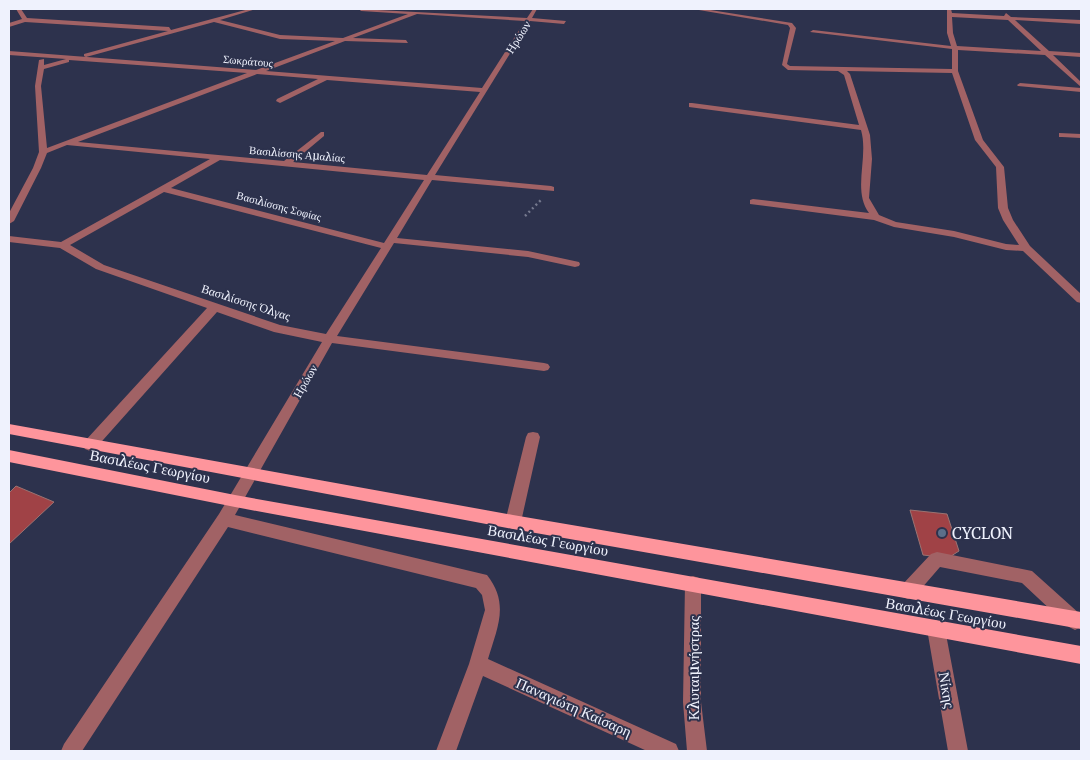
<svg xmlns="http://www.w3.org/2000/svg" width="1090" height="760" font-family="Merriweather,serif">
<style>
.building{fill:#a04246;stroke:#9a7372}
.lines{fill:none;stroke-linecap:round;stroke-linejoin:round}
.path{stroke:#75798e;stroke-width:2.5;stroke-dasharray:2 3;stroke-linecap:butt}
.minor{fill:#a16265;fill-rule:evenodd}
.major{fill:#fe959c;fill-rule:evenodd}
.service-dot{fill:#5c6f8a;stroke:#2d324d;stroke-width:2}
.labels{text-anchor:middle;dominant-baseline:central;stroke-width:4;stroke-linejoin:round;paint-order:stroke}
.far-street-label{font-size:11px;fill:#eff2fd;stroke:#2d324d}
.street-label{font-size:12px;fill:#eff2fd;stroke:#2d324d}
.near-street-label{font-size:15px;fill:#eff2fd;stroke:#2d324d}
.near-poi-label{font-size:15px;fill:#eff2fd;stroke:#2d324d;text-anchor:start}
</style>
<rect width="100%" height="100%" fill="#2d324d"/>
<path class="building" d="M16 486 54 502 9 544V493Z
M910 510 947 514 959 551 948 558 923 555Z"/>
<g class="lines">
<path class="path" d="M525 216 541 200"/>
<path class="minor" d="M16 9H21L27 18 169 27 171 30 249 9H256L220 20 280 35 343 38 408 14 361 11 359 9 527 18 533 9H537L532 18 566 21 564 24 530 21 435 175 551 186 554 187V191L432 180 397 238 528 251 579 262 580 264 579 266 575 267 528 257 394 243 337 336 544 363 548 364 550 367 548 370 544 371 332 343 235 515 487 575C510 604 497 628 488 659L676 744 679 751H647L483 676 456 751H436L469 664 485 610 482 595 476 588 228 527 82 751H61L64 744 219 514 322 342 274 332 217 312 95 449 90 451 85 449 83 445 85 441 207 308 96 269 60 248 9 242V236L61 242 210 159 67 145 47 153 41 168 14 221 9 224V213L33 168 39 152 35 86 39 60 44 59V65L66 59 9 55V51L256 70 335 41 280 39 214 22 86 57 84 56V54L168 31 25 22 9 27V23L22 19ZM417 14 525 21 482 88 266 71 345 41 408 43 406 40 353 38ZM69 60 247 73 47 148 41 86 44 69 69 62ZM257 74 318 79 277 99 276 101 280 103 327 80 480 92 427 175 293 162 324 136V132H321L284 161 78 142ZM220 160 424 180 384 243 171 188ZM164 192 381 248 326 334 280 325 104 265 70 245Z
M693 9H704L792 23 796 28 787 64 790 66 952 69V49L810 32 813 30 951 46 947 33V9H951L952 13 1004 16 1006 13 1011 17 1081 20V24L1015 20 1049 51 1081 53V57L1053 55 1081 82V87L1045 55 958 50V71L983 140 1004 167 1008 208 1013 220 1030 246 1081 294V303L1077 302 1023 251 1006 250 954 237 894 227 874 220 750 204V200L753 199 869 213C852 190 869 157 861 130L689 107V103H692L859 125 844 75 838 71 788 70 782 65 790 28 788 25ZM952 17 1008 20 1041 51 957 46 953 33ZM847 71 952 73 975 140 996 167 998 208 1003 220 1019 245 1006 244 954 231 896 222 879 215 869 198 872 159 870 135 850 74Z
M1020 83 1081 88V92L1018 86 1017 85Z
M1059 133 1081 134V138L1062 137H1059Z
M533 432 538 433 540 437 521 522 518 527 513 529 508 527 505 522 526 437 528 433Z
M937 552 1032 571 1081 615V627L1075 630 1069 627 1022 583 940 567 914 597 908 599 902 597 900 591 902 585 931 554Z
M693 576 699 578 701 584V702L707 751H687L683 702 685 584 687 578Z
M936 620 942 623 945 629 968 751H948L927 629 930 623Z"/>
<path class="major" d="M9 424 513 515 1081 612V629L513 529 9 434Z
M9 450 235 495 1081 646V664L235 507 9 462Z"/>
</g>
<circle class="service-dot" cx="942" cy="533" r="5"/>
<g class="labels">
<g class="far-street-label">
<text transform="translate(248 61) rotate(5)">Σωκράτους</text>
<text transform="translate(297 154) rotate(5)">Βασιλίσσης Αμαλίας</text>
<text transform="translate(279 206) rotate(15)">Βασιλίσσης Σοφίας</text>
</g>
<g class="street-label">
<text transform="translate(518 37) rotate(-58)">Ηρώων</text>
<text transform="translate(246 302) rotate(18)">Βασιλίσσης Όλγας</text>
<text transform="translate(305 381) rotate(-60)">Ηρώων</text>
</g>
<g class="near-street-label">
<text transform="translate(150 466) rotate(11)">Βασιλέως Γεωργίου</text>
<text transform="translate(548 540) rotate(10)">Βασιλέως Γεωργίου</text>
<text transform="translate(946 613) rotate(10)">Βασιλέως Γεωργίου</text>
<text transform="translate(693 668) rotate(-90)">Κλυταιμνήστρας</text>
<text transform="translate(947 690) rotate(80)">Νίκης</text>
<text transform="translate(574 707) rotate(24)">Παναγιώτη Καίσαρη</text>
</g>
<g class="near-poi-label">
<text x="952" y="533">CYCLON</text>
</g>
</g>
<rect width="1090" height="760" fill="none" stroke="#eff2fd" stroke-width="20"/>
</svg>
